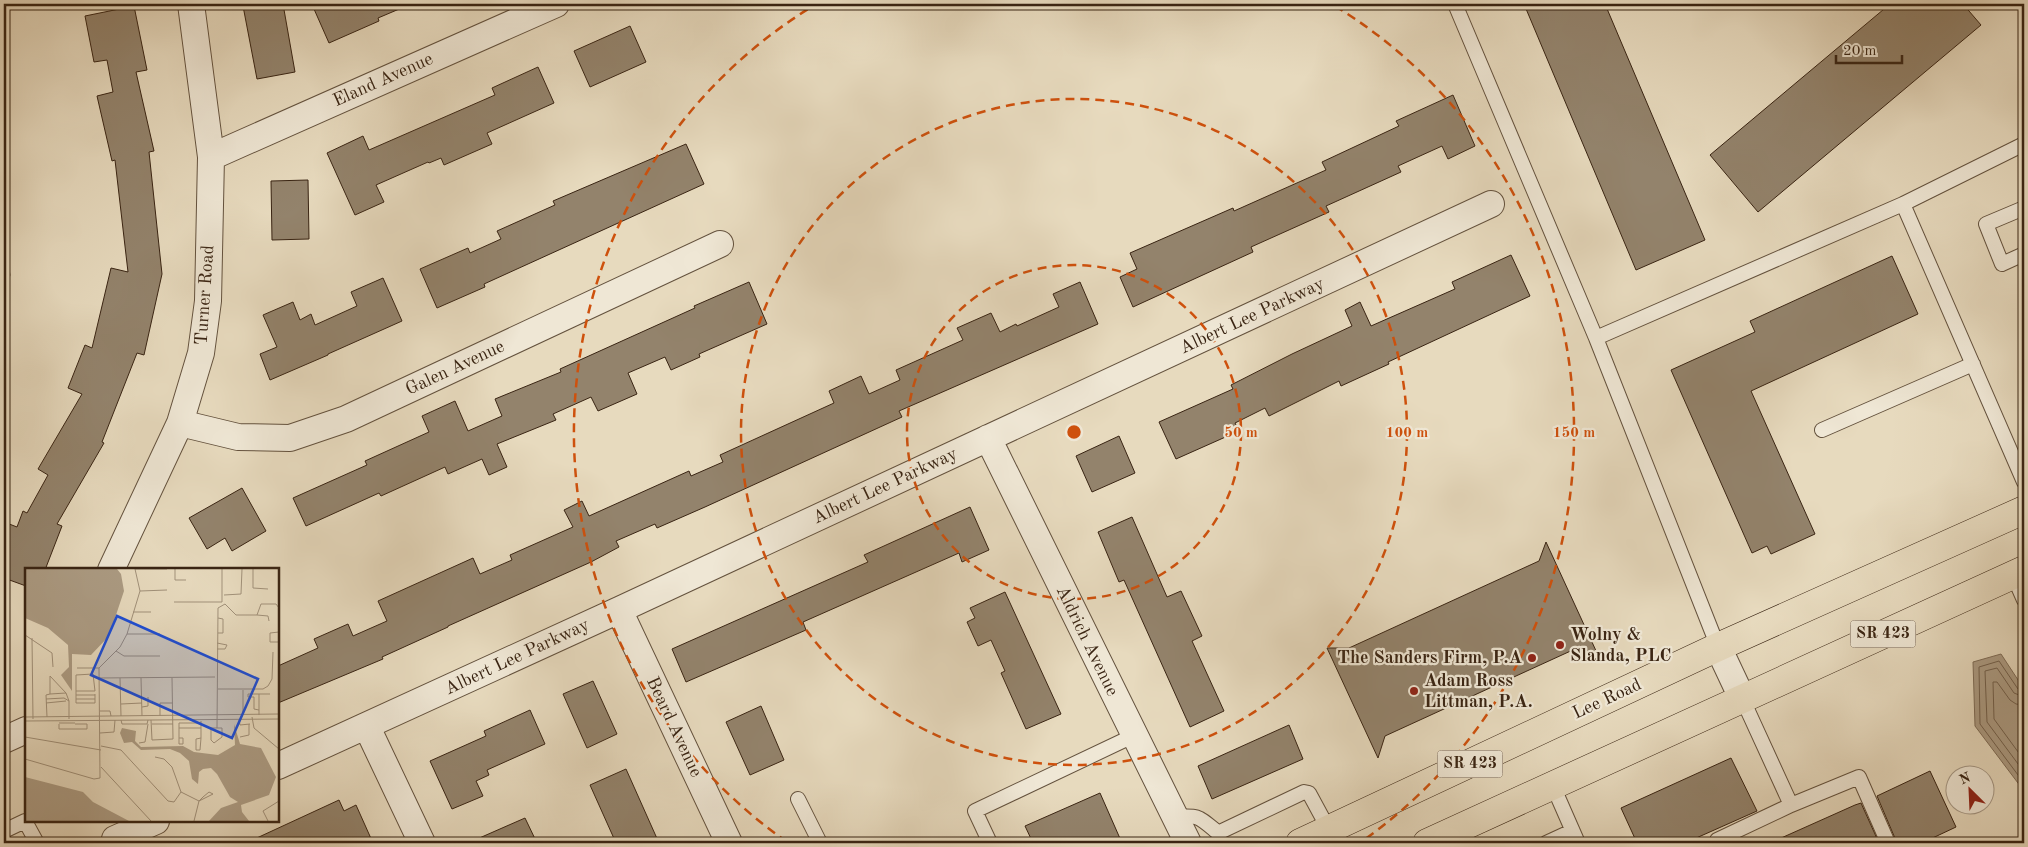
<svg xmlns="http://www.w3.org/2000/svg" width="2028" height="847" font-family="'Old Standard TT',serif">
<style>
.water{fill:#ac9c84;stroke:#7e6c57}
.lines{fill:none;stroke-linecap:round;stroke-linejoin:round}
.shore{stroke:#72604c;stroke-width:1}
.building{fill:#93836c;stroke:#392413}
.lane-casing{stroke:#64523e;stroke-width:16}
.street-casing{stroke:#64523e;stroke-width:28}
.primary-casing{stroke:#392413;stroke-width:29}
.lane{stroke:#efe7d5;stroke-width:14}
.street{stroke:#efe7d5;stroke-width:26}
.primary{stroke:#e7dabe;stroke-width:28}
.ring{fill:none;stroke:#ce510d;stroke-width:2.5;stroke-dasharray:9 6}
.poi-dot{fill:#8f2418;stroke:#efe7d5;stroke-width:2}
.labels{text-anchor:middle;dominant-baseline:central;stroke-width:4.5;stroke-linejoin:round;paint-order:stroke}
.shield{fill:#efe7d5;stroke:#705e4d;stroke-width:1}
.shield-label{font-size:16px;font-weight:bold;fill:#392413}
.street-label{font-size:18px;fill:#392413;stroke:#efe7d5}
.poi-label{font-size:18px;font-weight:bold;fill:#392413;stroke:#efe7d5;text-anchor:start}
.inset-road{fill:none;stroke:#a1917a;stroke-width:1}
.view{fill:#1d4ed8;fill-opacity:0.15;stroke:#1d4ed8;stroke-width:2.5}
.inset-edge{fill:none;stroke:#392413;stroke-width:2.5}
.centre{fill:#ce510d;stroke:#efe7d5;stroke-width:2.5}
.ring-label{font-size:15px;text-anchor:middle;font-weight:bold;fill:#ce510d;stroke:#efe7d5;stroke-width:4.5;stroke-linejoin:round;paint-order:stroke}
</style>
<rect width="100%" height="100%" fill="#e7dabe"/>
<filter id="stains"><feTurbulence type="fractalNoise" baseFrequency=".004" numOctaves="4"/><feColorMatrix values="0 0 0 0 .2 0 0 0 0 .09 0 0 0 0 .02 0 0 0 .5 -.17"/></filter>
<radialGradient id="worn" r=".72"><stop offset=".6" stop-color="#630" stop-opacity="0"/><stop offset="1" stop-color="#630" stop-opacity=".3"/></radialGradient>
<path class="water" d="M4 240 10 275 4 296Z
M2001 654 2024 689V791L1975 726 1973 662Z"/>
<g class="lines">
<path class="shore" d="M2024 691 2018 689 1999 661 1979 667 1980 724 2024 783
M2024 697 2014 693 1997 668 1985 671 1987 722 2024 772
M2024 705 2016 704 2010 700 1997 682H1993L1994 719 2024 760"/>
</g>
<path class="building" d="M256 4H283L295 72 257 79 243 6Z
M325 4H411L378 18 379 21 329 43 314 9Z
M1524 4H1605L1705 240 1636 270Z
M1890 4H1963L1981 25 1758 212 1710 155Z
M134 6 147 70 136 72 154 151 149 152 162 274 144 355 137 353 102 442 104 443 57 524 62 526 45 570H26V586L4 578V522L17 527 23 511 27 513 48 475 38 469 82 394 68 388 85 345 92 348 111 268 128 272 115 160 112 161 97 96 113 92 107 60 94 62 85 16Z
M630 26 646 62 590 87 574 51Z
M538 67 554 103 487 133 492 144 444 165 441 158 429 163 428 162 376 185 384 202 355 215 327 153 363 136 369 150 495 95 492 88Z
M1453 95 1475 146 1448 159 1442 146 1398 166 1401 172 1326 206 1329 212 1251 247 1253 252 1133 307 1120 277 1137 269 1130 253 1233 208 1234 211 1326 170 1322 162 1399 126 1396 121Z
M686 144 704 184 484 284 485 287 437 308 420 269 468 248 470 253 501 239 497 231 555 205 553 201Z
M308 180 309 239 272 240 271 181Z
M1511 255 1530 296 1388 362 1389 364 1341 386 1339 381 1269 416 1265 408 1235 423 1239 431 1176 459 1159 422 1233 389 1231 385 1292 354 1352 326 1345 310 1360 302 1371 326 1455 289 1452 282Z
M1892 256 1918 314 1751 391 1815 534 1771 554 1767 546 1752 553 1671 370 1755 332 1750 321Z
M383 278 402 321 328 354V355L270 380 260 354 277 347 263 315 293 302 300 320 311 314 315 325 357 306 351 292Z
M749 282 767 324 699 354 700 357 671 370 665 357 628 373 637 394 598 411 591 397 553 414 556 420 497 444 507 467 489 475 482 459 448 474 445 467 381 496 379 493 306 526 293 498 367 465 365 461 429 432 422 416 455 401 468 431 502 416 495 399 561 372 560 369 695 308 694 306Z
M1080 282 1098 324 899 411 902 417 705 507 657 528 655 524 616 541 619 547 591 562 448 626V627L382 657 383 659 278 703V666L318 648 314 639 348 624 353 636 387 621 378 601 473 558 480 574 512 560 510 555 573 527 564 510 582 501 589 516 689 471 691 476 723 462 720 455 834 403 829 391 861 376 869 394 900 380 896 370 963 340 957 328 991 313 1000 332 1016 324 1017 326 1059 307 1053 294Z
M1119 436 1135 473 1092 492 1076 456Z
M242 488 266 531 232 551 225 538 207 549 189 518Z
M970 507 989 550 962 562 959 553 803 622 806 630 686 682 672 649 868 562 864 555Z
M1132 517 1167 597 1181 591 1202 636 1192 641 1224 711 1190 727 1124 580 1119 582 1098 532Z
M1546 542 1597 653 1575 649 1385 736 1378 758 1327 648H1349L1539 561Z
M1005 592 1061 714 1026 729 1001 673 1005 671 991 640 978 646 967 622 975 618 970 608Z
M593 681 617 734 587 748 563 694Z
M761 706 784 760 750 775 726 722Z
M530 710 545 744 487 770 489 775 476 781 483 796 452 809 430 761 486 736 484 731Z
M1289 725 1303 759 1212 799 1198 766Z
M1731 758 1757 811 1685 843H1637L1621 808Z
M626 769 659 843H616L590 785Z
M1930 771 1956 827 1922 843H1897L1877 796Z
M1100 793 1122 843H1033L1025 826Z
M339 800 344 811 356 805 373 843H246Z
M1861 803 1879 843H1770L1855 805Z
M525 818 537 843H468Z"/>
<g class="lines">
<defs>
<path id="lane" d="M1455 4 1596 338 1718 647
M1903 204 2024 482
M2024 208 1986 224 2002 264 2024 254
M1596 338 1903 204 2024 144
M1822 430 1973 364
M2013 575 2024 600
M1742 698 1791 805
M1553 786 1578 843
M798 799 820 843
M1174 817C1199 815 1198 816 1217 832L1222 831 1304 792 1309 793 1329 830
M4 831 25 821 37 843
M990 843 975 811 1133 736
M1546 843 1572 831
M1719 843 1717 840 1791 805 1859 777 1888 843"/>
<path id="street" d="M211 157 556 4
M180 423 238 437 290 438 346 419 720 244
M988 438 1188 843
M111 570 180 423 201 353 208 301 211 157 191 4
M619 610 729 843
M1718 647 1742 698
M367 727 422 843
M4 740 26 730
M278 766 619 610 1491 204
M115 839 156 821"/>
<path id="primary" d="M1300 843 1718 647 2024 510
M1427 843 2024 570"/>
</defs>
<use href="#lane" class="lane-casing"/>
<use href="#street" class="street-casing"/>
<use href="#primary" class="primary-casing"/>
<use href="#lane" class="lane"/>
<use href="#street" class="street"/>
<use href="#primary" class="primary"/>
</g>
<g class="ring">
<circle cx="1074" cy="432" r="167"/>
<circle cx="1074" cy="432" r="333"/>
<path d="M787 842A500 500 0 0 1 813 6M1335 6A500 500 0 0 1 1361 842"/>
</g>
<g class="poi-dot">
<circle cx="1560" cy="645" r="5"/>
<circle cx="1532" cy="658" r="5"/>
<circle cx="1414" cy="691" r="5"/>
</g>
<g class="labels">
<g class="shield">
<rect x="1850.5" y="620.5" width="65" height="27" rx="4"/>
<rect x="1437.5" y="750.5" width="65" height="27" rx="4"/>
</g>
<g class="shield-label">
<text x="1883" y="634">SR 423</text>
<text x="1470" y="764">SR 423</text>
</g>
<g class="street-label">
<text transform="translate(383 80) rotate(-24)">Eland Avenue</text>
<text transform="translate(205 295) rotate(-86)">Turner Road</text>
<text transform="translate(1252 316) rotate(-25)">Albert Lee Parkway</text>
<text transform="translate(455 368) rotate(-25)">Galen Avenue</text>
<text transform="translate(885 486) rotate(-25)">Albert Lee Parkway</text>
<text transform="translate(1087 641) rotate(64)">Aldrich Avenue</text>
<text transform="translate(517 657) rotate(-25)">Albert Lee Parkway</text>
<text transform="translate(1607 699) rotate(-25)">Lee Road</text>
<text transform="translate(674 727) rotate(65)">Beard Avenue</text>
</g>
<g class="poi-label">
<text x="1570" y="635">Wolny &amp;<tspan x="1570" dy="21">Slanda, PLC</tspan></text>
<text x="1522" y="658" text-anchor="end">The Sanders Firm, P.A</text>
<text x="1424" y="681">Adam Ross<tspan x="1424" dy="21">Littman, P.A.</tspan></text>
</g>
</g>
<g transform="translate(25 568)">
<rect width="254" height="254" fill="#e7dabe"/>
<path d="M0 1H92L96 6 99 23 84 68 66 87 47 86V123L36 107 44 99 43 77 23 60 0 50ZM209 156 215 176 236 180 251 209 244 227 216 237 217 244 224 253H184L196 240 213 234 205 229 192 206 186 200 178 201 174 204 173 216 167 211 164 193 155 185 145 181 116 182 107 174 99 175 95 165 97 160 111 163 110 173 116 179 158 178 169 184 193 187 210 177ZM0 209 58 224 68 234 104 253H0Z" fill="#ac9c84"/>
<path class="inset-road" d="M110 1H142M150 1V12H161M228 1V20L243 21M115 23 142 22M199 27 216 26 217 1M149 34H197V1M108 44H126M232 47 243 48 244 53M193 65H198V51L193 50M102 66H135M0 67 27 85 28 99M7 70 8 151M254 74H245V65L254 64M192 81H200L202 77 192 75M254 82V54M91 83 99 88H135M52 100H74M74 110 190 109M95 110 96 148M116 110 117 148M193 121H238L243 118 247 111 248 84M51 123H70L68 106 51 107V135H70V126M41 125 25 108V126L41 125 44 133M51 127H70M21 131 39 130 44 133V151M51 131H70M21 135 41 133M96 136 117 135M117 139 123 138V129M234 142V126M75 143H85L86 148M218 147V122M234 147V142L229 141V129H223V126H245M135 148V135H148M0 149 254 146M22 149 21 127 25 126M227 149 229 160 254 181M214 151 215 157 225 156M96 152 97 156H122L123 152M126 152 127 172 148 171 147 110M0 153 254 151M34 155H50M34 156V161H62V156H50M127 156H148M154 160H176M192 160H197V169L189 175 186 172V160H192L193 40 200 36 211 47H232L236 36H251L254 40M75 165 89 164 90 152M0 169 76 182M215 169 224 167V156M154 170H158V176H154V155H176M176 170 171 171V182H175L176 170V153M114 175 120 174 123 156M76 178 96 182 143 233 149 234 156 224M130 189 139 191 147 199 156 224 174 233M0 191 69 211 75 210 74 100 95 79 102 66 115 23 110 1M76 199 126 253M184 224 188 226 174 233 178 229ZM169 253 174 233M243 253 238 243 254 233"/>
<path class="view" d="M92 48 233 111 207 170 66 107Z"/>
<rect width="254" height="254" class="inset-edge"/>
</g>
<circle cx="1074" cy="432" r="8" class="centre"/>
<g class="ring-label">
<text x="1241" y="437">50 m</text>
<text x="1407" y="437">100 m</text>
<text x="1574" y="437">150 m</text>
</g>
<rect width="2028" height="847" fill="none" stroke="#e7dabe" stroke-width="20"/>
<rect x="5" y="5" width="2018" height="837" fill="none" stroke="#392413" stroke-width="2.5"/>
<rect x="10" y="10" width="2008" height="827" fill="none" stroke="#392413"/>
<g transform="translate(1970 790) rotate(336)"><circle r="24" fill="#efe7d5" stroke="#a69987"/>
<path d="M0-4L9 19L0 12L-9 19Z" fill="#8f2418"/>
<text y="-8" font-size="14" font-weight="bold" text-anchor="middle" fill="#392413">N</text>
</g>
<path d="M1836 55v8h66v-8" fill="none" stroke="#392413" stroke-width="2.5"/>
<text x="1843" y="55" font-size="15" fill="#392413" stroke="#efe7d5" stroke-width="4" paint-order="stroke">20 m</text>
<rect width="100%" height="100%" filter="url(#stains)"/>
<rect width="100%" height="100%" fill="url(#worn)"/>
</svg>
